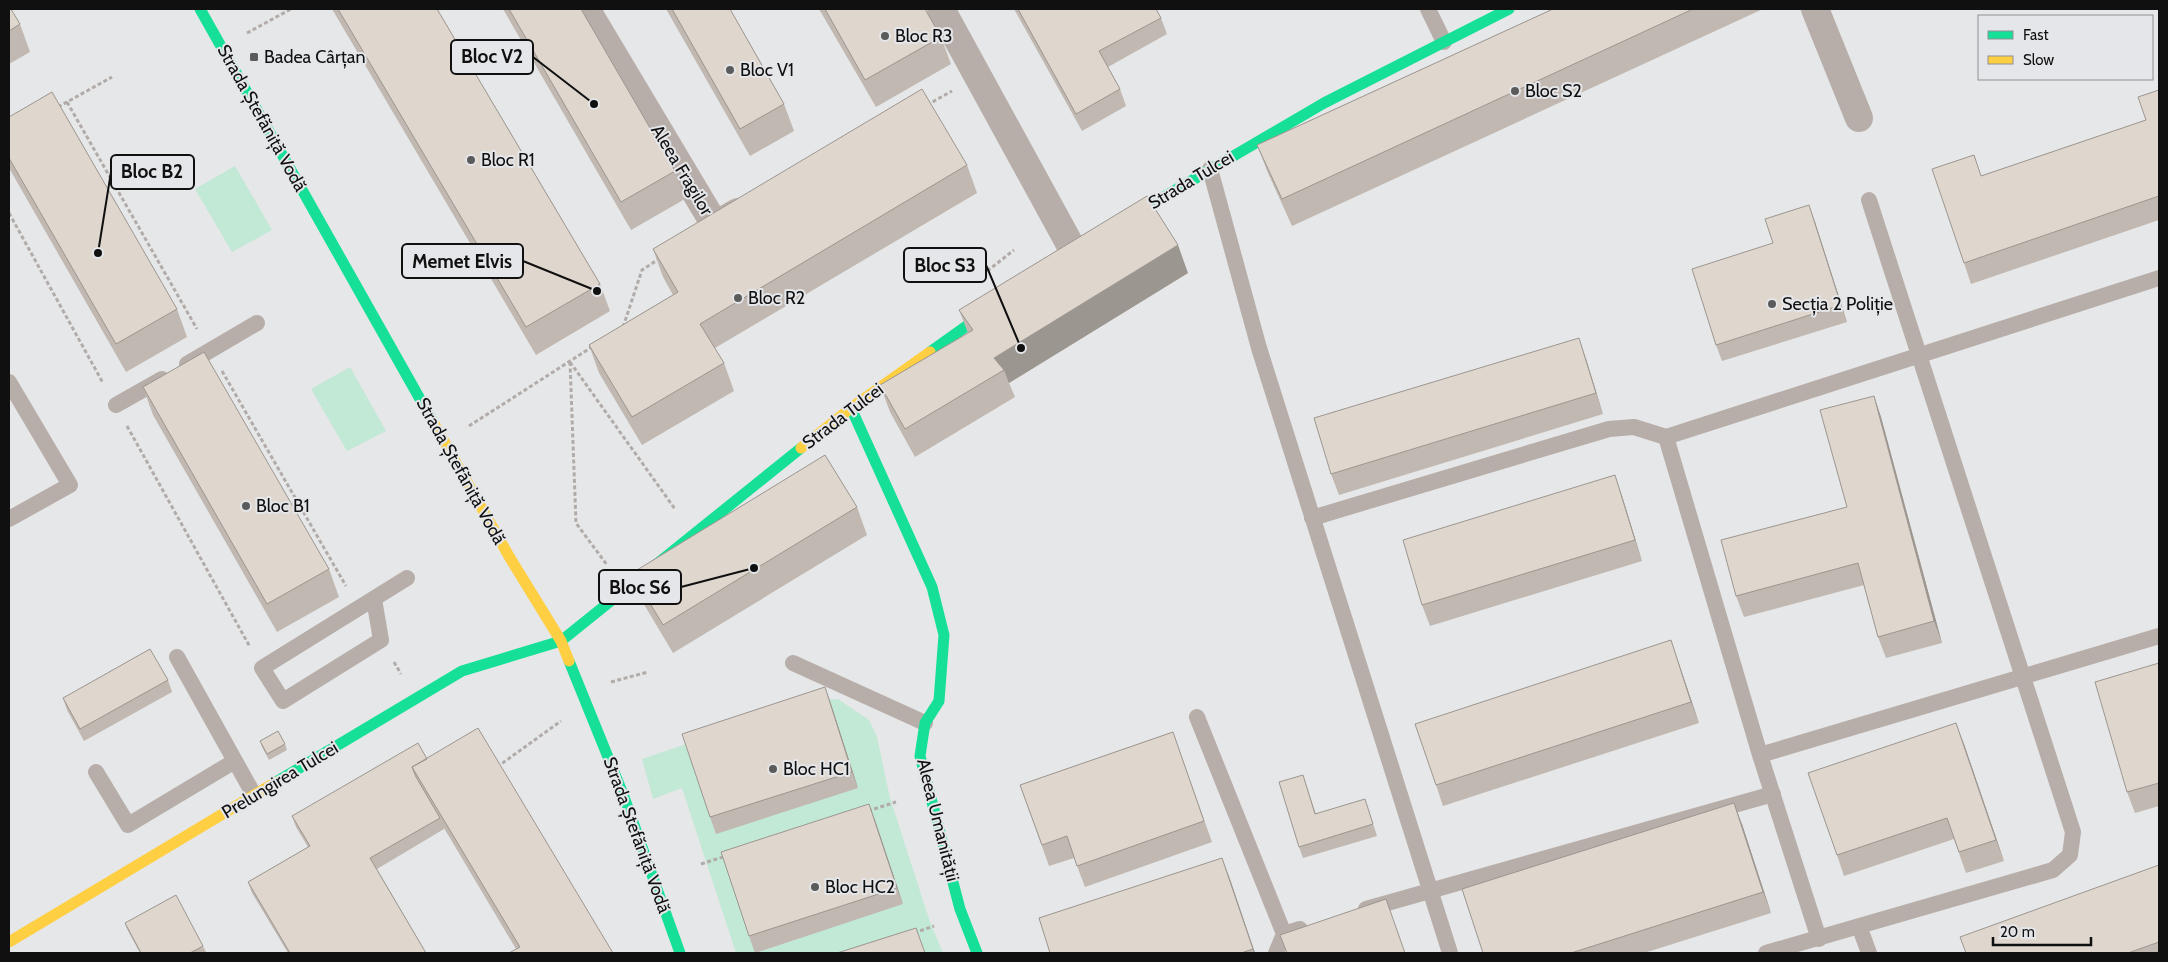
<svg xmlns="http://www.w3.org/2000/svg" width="2168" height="962" font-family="Cabin,sans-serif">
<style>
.green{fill:#c2e8d6}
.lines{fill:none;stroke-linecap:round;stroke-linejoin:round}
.path{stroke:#b1aca9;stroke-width:3;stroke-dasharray:4 2.5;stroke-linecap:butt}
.lane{stroke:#b7aea9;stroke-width:16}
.street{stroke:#b7aea9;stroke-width:28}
.fast{stroke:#16e098;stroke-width:11}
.slow{stroke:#ffcf43;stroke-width:11}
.wall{fill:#c0b8b1}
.shaded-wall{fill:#9c9690}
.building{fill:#dfd6ce;stroke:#9c9690}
.poi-dot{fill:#5b5b5c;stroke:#e5e6e9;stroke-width:2}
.labels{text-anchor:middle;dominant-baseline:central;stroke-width:4;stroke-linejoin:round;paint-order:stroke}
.poi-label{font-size:18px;fill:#101011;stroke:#e5e6e9;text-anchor:start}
.street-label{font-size:18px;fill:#101011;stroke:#e5e6e9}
.leader{fill:none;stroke:#101011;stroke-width:2}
.callout-dot{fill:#101011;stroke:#e5e6e9;stroke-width:2}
.callout{fill:#e5e6e9;stroke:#101011;stroke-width:2}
.callout-label{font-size:19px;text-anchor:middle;font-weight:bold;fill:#101011}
</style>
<rect width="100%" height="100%" fill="#e6e7e8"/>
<path class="green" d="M235 166 272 230 232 252 195 189Z
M350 367 386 431 347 451 311 389Z
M838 699 869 720 877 737 890 798 930 922 943 953H925L922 945 895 953H736L682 788 653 799 642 759 817 700Z"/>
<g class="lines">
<path class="path" d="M247 33 291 9
M67 102 197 329
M927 105 952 91
M58 107 112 77
M9 213 103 383
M977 279 1014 250
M623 327 642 270 659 259
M570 362 576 523 607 565
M570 362 675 509
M222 371 346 586
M127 426 250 647
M469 426 592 347
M394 662 401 674
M611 682 648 672
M497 767 561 721
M868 811 896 802
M701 864 726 856
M914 933 934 926"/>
<path class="lane" d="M1428 9 1444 42
M1210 169 1259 348 1450 953
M187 364 257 323
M9 382 70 485 9 519
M116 405 162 379
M1666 437 1760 755 1819 939
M1312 518 1609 429 1634 427 1666 437 2159 278
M374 599 381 640 283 701 262 668 407 578
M177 657 254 795
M793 663 925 723
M1197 717 1284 934
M1760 755 2159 636
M96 772 128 825 235 761
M1366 909 1773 794
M1859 926 1869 953
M1276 953 1284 934 1300 929
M1766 953 2053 870 2070 855 2073 832 1869 200"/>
<path class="street" d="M586 9 715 225 738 212
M941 9 1073 250
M1815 9 1859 118"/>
<path class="fast" d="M200 9 433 422
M1121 222 1324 103 1509 9
M930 352 996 305
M851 408 932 587 944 635 939 701 925 723 920 756 960 909 977 953
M569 661 623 794 680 953
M276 782 462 671 561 641 801 448"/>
<path class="slow" d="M433 422 510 558 561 641 569 661
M801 448 851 408 930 352
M9 942 276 782"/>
</g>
<path class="wall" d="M9 9 20 24 30 52 9 64Z
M332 9H437L600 284 610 311 536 355Z
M503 9H581L675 171 685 199 631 230Z
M666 9H730L784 104 794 131 750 156Z
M819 9H925L941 37 951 64 876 107Z
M1014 9H1156L1161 18 1167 34 1108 67 1120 89 1126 106 1082 131Z
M1553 9H1763L1292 226 1268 173 1257 145Z
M2159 90V220L1971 284 1964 263 1981 176 2146 120Z
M9 117 177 309 187 337 126 372 9 168Z
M967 165 977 193 715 348 724 363 734 391 642 445 599 373 589 345 673 295 663 277 653 249Z
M1815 222 1847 322 1722 361 1716 345Z
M1188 273 1009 383 1015 397 915 457 890 412 880 385 968 333 959 310Z
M1586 359 1603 414 1339 495 1331 474Z
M143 387 329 569 339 597 277 632 153 415Z
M1874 396 1881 417 1942 643 1886 658 1878 637 1864 585 1744 617 1736 596 1847 507Z
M1622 496 1642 561 1430 626 1422 605Z
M857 507 867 535 673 653 642 601 632 573Z
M1671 640 1699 723 1443 806 1436 785Z
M2159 663V806L2135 813 2127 792Z
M168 680 172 692 84 741 67 710 63 698Z
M831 704 858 788 716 834 710 817Z
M1173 732 1212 842 1085 887 1074 858 1049 866 1020 785Z
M260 741 285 744 287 750 269 760 262 747Z
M1964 744 2004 861 1966 873 1954 839 1844 876 1837 855Z
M427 759 613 953 516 949 444 828V829L377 869 426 953H288L252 893 248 882 308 847 296 827 292 816Z
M1303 775 1316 814 1369 811 1377 836 1303 858 1299 847Z
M875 820 903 904 755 953 749 936Z
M1742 824 1771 913 1644 953H1483Z
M1222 858 1255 953H1050Z
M2159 865V953H1966Z
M125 923 203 946 206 952 204 953H140L127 929Z"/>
<path class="shaded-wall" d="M1809 205 1815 222 1847 322 1841 305Z
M1178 245 1188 273 1009 383 1004 370 994 358Z
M1579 338 1586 359 1603 414 1596 393Z
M1874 396 1881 417 1942 643 1934 621Z
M1615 475 1622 496 1642 561 1635 540Z
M1671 640 1678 661 1699 723 1691 702Z
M825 687 831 704 858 788 852 772Z
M1956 723 1964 744 2004 861 1996 840Z
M1734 803 1742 824 1771 913 1763 892Z
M869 804 875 820 903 904 897 888Z
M1222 858 1230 879 1255 953H1254Z"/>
<path class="building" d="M9 9H11L20 24 9 31Z
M338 9H437L600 284 526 327Z
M509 9H581L675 171 621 202Z
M672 9H730L784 104 740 129Z
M825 9H925L941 37 865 80Z
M1018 9H1156L1161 18 1099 51 1120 89 1076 114Z
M1553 9H1693L1282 199 1257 145Z
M922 89 967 165 700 324 724 363 632 417 589 345 678 292 653 249Z
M2159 90V196L1964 263 1932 169 1974 155 1981 176 2146 120 2138 97Z
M52 92 177 309 116 344 9 158V117Z
M1147 196 1178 245 994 358 1004 370 905 429 880 385 973 330 959 310Z
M1809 205 1841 305 1716 345 1692 269 1773 243 1765 219Z
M1579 338 1596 393 1331 474 1314 418Z
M204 352 329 569 267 604 143 387Z
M1874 396 1934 621 1878 637 1858 563 1736 596 1721 540 1847 507 1820 410Z
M825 455 857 507 663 625 632 573Z
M1615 475 1635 540 1422 605 1403 540Z
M1671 640 1691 702 1436 785 1415 724Z
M150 649 168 680 80 729 63 698Z
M2159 663V783L2127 792 2095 682Z
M825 687 852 772 710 817 682 734Z
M1956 723 1996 840 1959 852 1947 818 1837 855 1808 773Z
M478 728 613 953H509L520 947 412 767Z
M278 731 285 744 267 754 260 741Z
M1173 732 1204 821 1077 866 1067 836 1042 845 1020 785Z
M418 743 427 759 412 767 416 777 440 818 370 858 426 953H290L248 882 310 846 292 816Z
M1303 775 1315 814 1365 799 1373 824 1299 847 1279 782Z
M1734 803 1763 892 1571 953H1483L1462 889Z
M869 804 897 888 749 936 721 852Z
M1222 858 1253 949 1241 953H1050L1039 918Z
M2159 865V942L2128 953H1966L1960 937Z
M176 895 203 946 190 953H141L125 923Z
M1386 899 1405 953H1287L1280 935Z
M916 928 925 953H837Z"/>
<g class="poi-dot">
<circle cx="885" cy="36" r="5"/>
<rect x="249" y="52" width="10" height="10" rx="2.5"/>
<circle cx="730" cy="70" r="5"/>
<circle cx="1515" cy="91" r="5"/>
<circle cx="471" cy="160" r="5"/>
<circle cx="738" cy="298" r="5"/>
<circle cx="1772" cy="304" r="5"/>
<circle cx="246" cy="506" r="5"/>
<circle cx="773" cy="769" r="5"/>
<circle cx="815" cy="887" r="5"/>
</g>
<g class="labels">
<g class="poi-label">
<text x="895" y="36">Bloc R3</text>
<text x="264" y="57">Badea Cârțan</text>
<text x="740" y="70">Bloc V1</text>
<text x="1525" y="91">Bloc S2</text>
<text x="481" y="160">Bloc R1</text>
<text x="748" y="298">Bloc R2</text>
<text x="1782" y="304">Secția 2 Poliție</text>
<text x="256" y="506">Bloc B1</text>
<text x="783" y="769">Bloc HC1</text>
<text x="825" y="887">Bloc HC2</text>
</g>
<g class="street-label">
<text transform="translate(262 118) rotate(61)">Strada Ștefăniță Vodă</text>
<text transform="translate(682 170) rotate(59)">Aleea Fragilor</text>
<text transform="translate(1191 180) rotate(-31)">Strada Tulcei</text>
<text transform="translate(843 416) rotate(-37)">Strada Tulcei</text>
<text transform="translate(461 471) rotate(61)">Strada Ștefăniță Vodă</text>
<text transform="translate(280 780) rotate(-31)">Prelungirea Tulcei</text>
<text transform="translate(938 820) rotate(76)">Aleea Umanității</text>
<text transform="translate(637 835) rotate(70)">Strada Ștefăniță Vodă</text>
</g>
</g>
<path class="leader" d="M594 104L533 57M98 253L111 172M597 291L523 261M1021 348L986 265M754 568L681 587"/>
<g class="callout-dot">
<circle cx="594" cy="104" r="5"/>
<circle cx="98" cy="253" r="5"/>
<circle cx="597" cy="291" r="5"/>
<circle cx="1021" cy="348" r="5"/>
<circle cx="754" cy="568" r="5"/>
</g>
<g class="callout">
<rect x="451" y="40" width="82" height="34" rx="5"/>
<rect x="111" y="155" width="83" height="34" rx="5"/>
<rect x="402" y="244" width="121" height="34" rx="5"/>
<rect x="904" y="248" width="82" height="34" rx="5"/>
<rect x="599" y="570" width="82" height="34" rx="5"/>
</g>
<g class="callout-label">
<text x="492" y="63">Bloc V2</text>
<text x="152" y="178">Bloc B2</text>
<text x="462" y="268">Memet Elvis</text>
<text x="945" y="272">Bloc S3</text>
<text x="640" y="594">Bloc S6</text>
</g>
<rect width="2168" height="962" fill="none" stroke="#101011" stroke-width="20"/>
<rect x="1978" y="15" width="175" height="65" fill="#e5e6e9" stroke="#909093"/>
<rect x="1988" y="31" width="25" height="8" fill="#16e098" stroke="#909093"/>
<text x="2023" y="40" font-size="15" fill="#101011">Fast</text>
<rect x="1988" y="56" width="25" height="8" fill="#ffcf43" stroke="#909093"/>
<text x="2023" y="65" font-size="15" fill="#101011">Slow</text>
<path d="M1993 937v8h98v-8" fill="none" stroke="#101011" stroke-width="2.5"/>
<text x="2000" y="937" font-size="15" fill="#101011" stroke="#e5e6e9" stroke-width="4" paint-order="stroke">20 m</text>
</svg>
